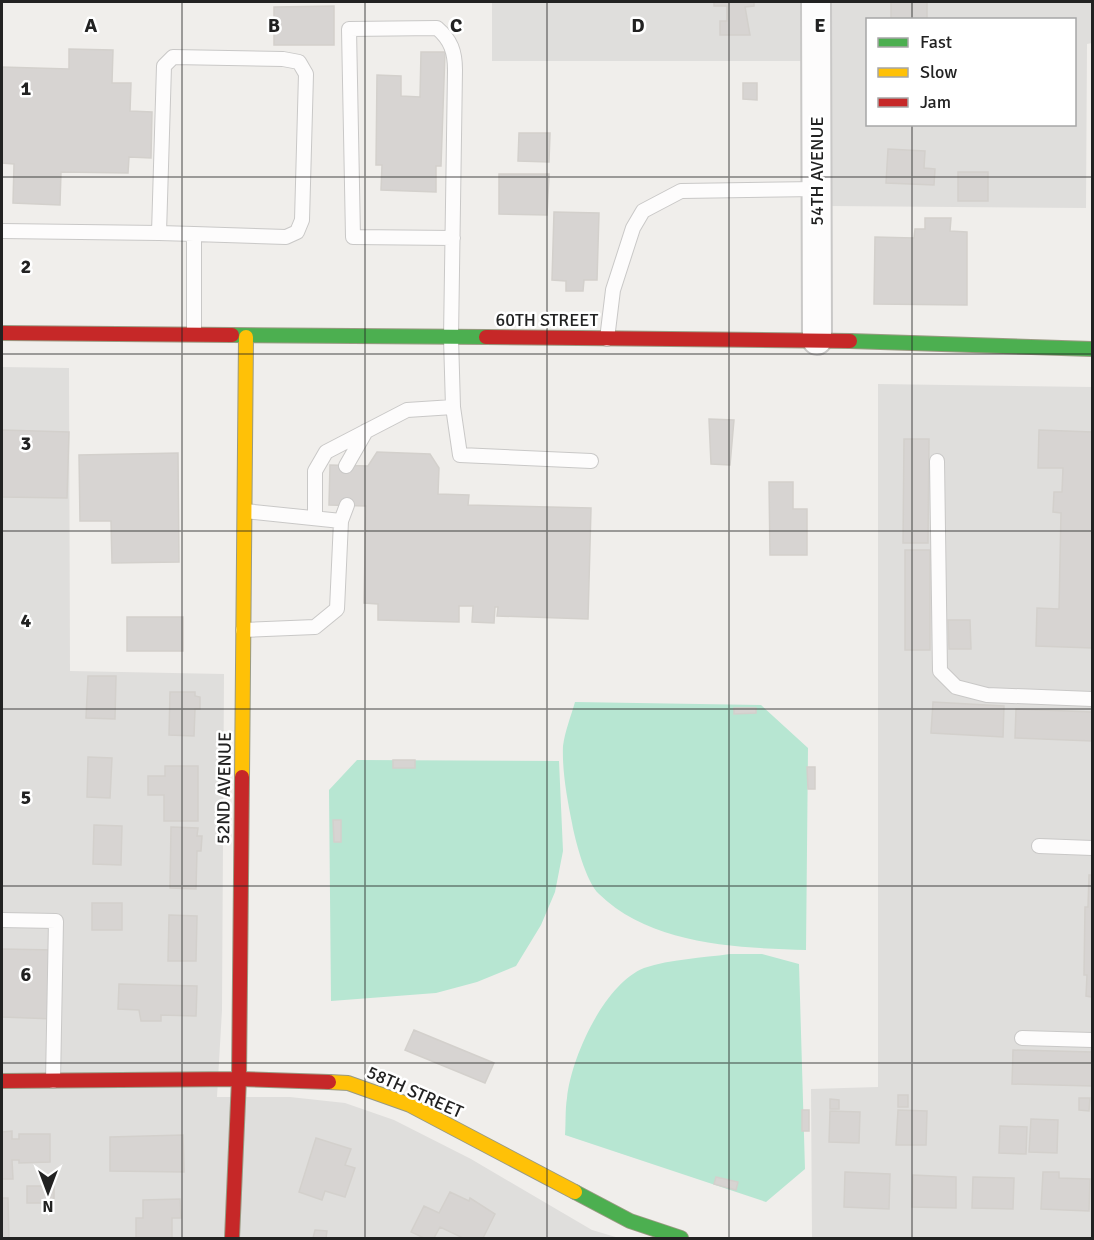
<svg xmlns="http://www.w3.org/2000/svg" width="1094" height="1240" font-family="Signika,sans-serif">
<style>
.residential{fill:#dfdedc;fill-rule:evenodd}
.pitch{fill:#b7e6d2}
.building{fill:#d7d4d2;stroke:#d3d0cc;stroke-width:1.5}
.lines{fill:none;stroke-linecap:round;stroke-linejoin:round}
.lane-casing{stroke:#c9c8c7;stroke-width:16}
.street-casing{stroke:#c9c8c7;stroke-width:32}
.fast-casing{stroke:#999a82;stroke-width:16}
.slow-casing{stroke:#999a82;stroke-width:16}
.jam-casing{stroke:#999a82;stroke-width:16}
.lane{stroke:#fdfcfc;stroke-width:14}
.street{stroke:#fdfcfc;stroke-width:28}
.fast{stroke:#4caf50;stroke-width:14}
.slow{stroke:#ffc107;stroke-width:14}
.jam{stroke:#c62828;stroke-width:14}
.grid{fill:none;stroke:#222;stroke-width:1.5;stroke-opacity:0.55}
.labels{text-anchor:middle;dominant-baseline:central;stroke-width:5;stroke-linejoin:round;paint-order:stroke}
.street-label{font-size:18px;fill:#222;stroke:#fff}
.grid-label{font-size:20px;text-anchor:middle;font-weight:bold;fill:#222;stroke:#fff;stroke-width:5;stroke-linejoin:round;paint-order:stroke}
</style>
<rect width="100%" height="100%" fill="#f0eeeb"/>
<path class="residential" d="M492 2H1092V43L1087 44 1086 208 830 206 829 61H492ZM868 20H1074V124H868Z
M2 367 69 368 70 671 224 674 222 1010 217 1097H290L345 1103 394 1120 471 1159 592 1230 619 1238H2Z
M878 384 1092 387V1238H812L811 1089 878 1087Z"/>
<path class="pitch" d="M575 702 761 705 808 748 806 950C738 948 651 945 599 894 586 882 575 840 572 823 567 798 562 771 563 746 565 731 571 716 575 702Z
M357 760 559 761 563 851 555 892 541 925 516 966 477 982 436 993 331 1001 329 790Z
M730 954H762L799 964 805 1169 766 1202 565 1135C566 1123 565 1110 567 1098 571 1058 604 984 644 968 671 959 702 958 730 954Z"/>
<path class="building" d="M714 2H754V6L745 7 750 35H720V21H727V6H714Z
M891 2H927V20H891Z
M334 6V45H274V7Z
M69 49 113 50 112 83H131L130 111 152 112 151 158 129 157 128 173 61 172 60 205 13 203 14 164 2 163V67L69 69Z
M421 52H445L441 166H436V192L381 190 382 165H376L377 75 401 76V96L420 97Z
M743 83H757V100L743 99Z
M519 133H550L549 162 518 161Z
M888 149 925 151 924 168 935 169 934 185 886 183Z
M958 172H988V201H958Z
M499 174H549L547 215 499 214Z
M554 212 599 213 597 280H584L583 291H566V281L552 280Z
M925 218H951L950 231 967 232V305L874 304 875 237 914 238 915 229H925Z
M709 419 734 420 730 465 711 464Z
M2 430 69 432 67 498 2 497Z
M1039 430 1092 432V648L1036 646 1037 608 1059 609 1061 513 1053 512 1054 492H1062L1063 468H1038Z
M904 439H929L928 543H903Z
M377 452 430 454 439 468 438 494 469 495 468 505 591 508 588 619 497 616 498 607H495L494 623 472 622 473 606H459V622L378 620V604L364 603 366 506 329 505 330 465 368 466Z
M178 453 179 562 112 563 111 521H80L79 455Z
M769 482H793V509H807V555H770Z
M905 550H930V650H905Z
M127 617H183V651H127Z
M948 620H970L971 649H949Z
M88 676H116L115 719 86 718Z
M170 692H195V696L200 697V709H195L194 736 169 735Z
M933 702 1004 706 1003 737 931 733Z
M734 708H756V713L734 714Z
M1016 709 1092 712V741L1015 738Z
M88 757 112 758 110 798 87 797Z
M393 760H415V768H393Z
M165 766H198V821H164V795H148V776H165Z
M807 767H815V789H808Z
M333 820H341V842H334Z
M94 825 122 826 121 865 93 864Z
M171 827 198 828 197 836H202L201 851H197L196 889 170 888Z
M1089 875H1092V997L1086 996 1087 975H1084L1085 907H1088Z
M92 903H122V930H92Z
M169 915 197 916 196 961H168Z
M2 949 55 950 54 1019 2 1017Z
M119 984 197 986 196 1016 161 1015V1021H141L139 1010 118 1009Z
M414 1030 494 1063 485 1083 405 1050Z
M1013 1050 1092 1052V1086L1012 1084Z
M898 1095H908V1107H898Z
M1079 1098H1090L1089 1111 1079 1110Z
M830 1099 839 1100V1109H830Z
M802 1110H809V1131H802Z
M898 1110 927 1111 926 1145H896Z
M830 1111 860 1112 859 1143 829 1142Z
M1031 1119 1058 1120 1057 1153 1029 1152Z
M1000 1126 1027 1127 1026 1154 999 1153Z
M12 1131V1139H19V1134H50V1162L19 1163V1160H12L13 1179H2V1132Z
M183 1135 184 1172 110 1171V1137Z
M316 1138 351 1149 345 1165 355 1168 345 1197 325 1191 322 1200 299 1192Z
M845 1172 890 1174 889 1209 844 1207Z
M1043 1172H1059V1178L1090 1179 1089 1211 1041 1209Z
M913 1175 956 1177V1208L912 1207Z
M716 1177 738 1182 736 1190 714 1184Z
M973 1177 1014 1178 1013 1209 972 1208Z
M27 1186H54V1203H27Z
M450 1192 469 1201 470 1198 495 1214 483 1238H463L440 1227 434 1238H424L411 1232 424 1206 439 1213Z
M2 1198H8L9 1238H2Z
M180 1199 181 1218H172V1238H136V1218H143V1200Z
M315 1230 327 1231 326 1238H313Z"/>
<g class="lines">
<defs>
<path id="lane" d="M2 231 159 233 164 66 173 57 283 59 299 62 306 74 302 220 297 232 286 237 194 234V334
M159 233 194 234
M453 238 353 237 349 29 437 28C451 40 455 52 455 70L451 338 453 407 460 455 591 461
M607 339 613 290 633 228 643 211 681 191 817 189
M937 461 940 671 956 687 987 695 1092 699
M346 466 366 431
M245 511 341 521
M315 518V471L326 452 407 410 453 407
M243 630 315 627 337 609 341 521 347 505
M1039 846 1092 848
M2 920 56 921 53 1081
M1022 1038 1092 1040"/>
<path id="street" d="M816 2 817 340"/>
<path id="fast" d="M232 335 486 337
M850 341 1092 349
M575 1192 630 1221 681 1238"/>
<path id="slow" d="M242 777 246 337
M329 1082 348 1083 410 1105 575 1192"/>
<path id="jam" d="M2 333 232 335
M486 337 850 341
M2 1081 239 1079 329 1082
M232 1238 239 1079 242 777"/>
</defs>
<use href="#lane" class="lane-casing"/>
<use href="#street" class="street-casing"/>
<use href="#fast" class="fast-casing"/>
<use href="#slow" class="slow-casing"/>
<use href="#jam" class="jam-casing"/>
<use href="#lane" class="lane"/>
<use href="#street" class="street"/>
<use href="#fast" class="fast"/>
<use href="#slow" class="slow"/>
<use href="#jam" class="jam"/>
</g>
<path class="grid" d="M182 2V1238M365 2V1238M547 2V1238M729 2V1238M912 2V20M912 124V1238M2 177H1092M2 354H1092M2 531H1092M2 709H1092M2 886H1092M2 1063H1092"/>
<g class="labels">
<g class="street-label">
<text transform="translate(817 171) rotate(-90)">54TH AVENUE</text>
<text x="547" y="320">60TH STREET</text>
<text transform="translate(224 788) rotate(-89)">52ND AVENUE</text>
<text transform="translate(415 1092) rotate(24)">58TH STREET</text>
</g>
</g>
<g class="grid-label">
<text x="91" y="32">A</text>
<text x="274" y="32">B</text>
<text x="456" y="32">C</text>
<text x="638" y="32">D</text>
<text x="820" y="32">E</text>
<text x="26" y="95">1</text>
<text x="26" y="273">2</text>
<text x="26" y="450">3</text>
<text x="26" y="627">4</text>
<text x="26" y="804">5</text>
<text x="26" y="981">6</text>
</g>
<rect width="1094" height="1240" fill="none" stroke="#222222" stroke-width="6"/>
<rect x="866" y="18" width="210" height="108" fill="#ffffff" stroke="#a7a7a7" stroke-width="1.5"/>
<rect x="878" y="38" width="30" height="9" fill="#4caf50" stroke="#a7a7a7" stroke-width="1.5"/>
<text x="920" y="48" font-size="18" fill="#222222">Fast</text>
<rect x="878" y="68" width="30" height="9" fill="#ffc107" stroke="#a7a7a7" stroke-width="1.5"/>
<text x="920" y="78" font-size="18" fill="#222222">Slow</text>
<rect x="878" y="98" width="30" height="9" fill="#c62828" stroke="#a7a7a7" stroke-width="1.5"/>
<text x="920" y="108" font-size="18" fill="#222222">Jam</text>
<g transform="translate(48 1192) rotate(180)" stroke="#ffffff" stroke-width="4.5" paint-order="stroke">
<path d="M0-4.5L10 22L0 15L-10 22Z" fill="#222222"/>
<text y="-9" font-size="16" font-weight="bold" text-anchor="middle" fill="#222222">N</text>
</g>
</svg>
